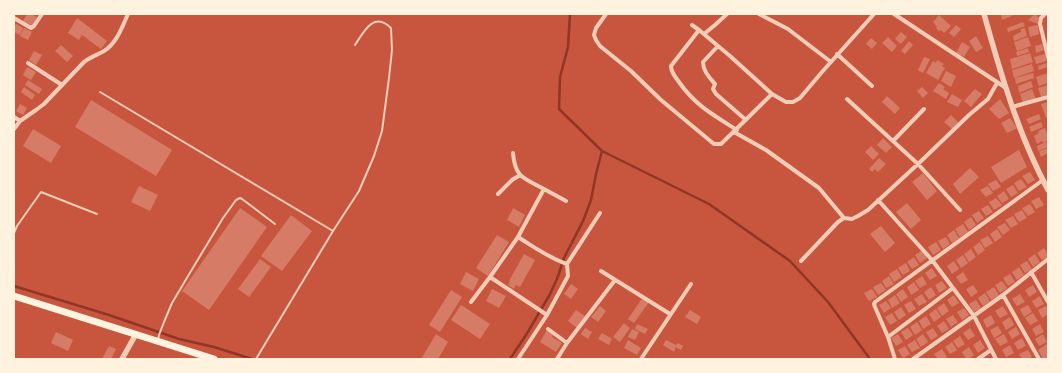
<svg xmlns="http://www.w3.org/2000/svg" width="1062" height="373" font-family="Arial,sans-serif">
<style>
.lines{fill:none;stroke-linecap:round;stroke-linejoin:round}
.stream{stroke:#8f3625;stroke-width:2.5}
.building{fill:#d67c66}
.service{stroke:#f1ccb7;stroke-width:2}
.minor{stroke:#f1ccb7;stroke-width:4}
.tertiary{stroke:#f1ccb7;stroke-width:5.5}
.primary{stroke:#fff3e0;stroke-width:7}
</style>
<rect width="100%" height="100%" fill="#c8553d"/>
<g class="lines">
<path class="stream" d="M570 14 568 47 560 77 559 109 602 151 709 204 790 261 828 302 870 359
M14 286 109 315 179 339 214 347 252 359
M510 359 526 335 549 296 557 279 564 258 583 221 591 200 596 174 602 151"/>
</g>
<path class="building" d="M27 14H31L37 17 33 26 23 21Z
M1001 14H1016L1002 20Z
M1035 14 1039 18 1038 24 1028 20Z
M939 15 951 26 944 33 941 30 939 31 936 28 937 27 933 22Z
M77 18 107 41 101 49 82 35 79 40 68 33Z
M1023 22 1025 26 1008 32 1007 28Z
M16 24 23 28 20 35 14 32V27Z
M956 25 961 29 954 37 949 33Z
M1038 25 1039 34 1030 37 1028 27Z
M24 28 32 32 28 40 20 36Z
M1025 28 1027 36 1014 41 1013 36 1021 32V29Z
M901 32 907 37 901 44 895 39Z
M976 36 983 48 976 52 969 41Z
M888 37 897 46 892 52 882 43Z
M1028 37 1031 46 1017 51 1014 42Z
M871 38 877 43 872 49 866 44Z
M909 41 913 45 905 54 901 51Z
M962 42 970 47 964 57 961 55 960 56 956 53Z
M1042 44 1044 50 1036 53 1035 46Z
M61 45 73 56 67 62 55 51Z
M1028 48 1029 52 1017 56 1016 52Z
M34 51 42 55 36 65 29 60Z
M1030 53 1033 62 1012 69 1010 59Z
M1045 54 1047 61 1036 64 1034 57Z
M924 57 930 59 923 73 918 70Z
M937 60 944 64 942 66 945 68 938 80 926 73 933 61 936 63Z
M1046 63 1048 67 1039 70 1038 66Z
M1032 64 1034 71 1014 78 1012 70Z
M27 67 36 72 31 80 23 75Z
M946 71 956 76 951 87 941 81Z
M1033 73 1034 78 1016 84 1015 78Z
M1048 73V83L1039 86 1036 77Z
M28 80 42 89 39 94 25 85Z
M1031 81 1033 87 1019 93 1018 86Z
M939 83 945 87 943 89 949 93 946 99 933 91Z
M1048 85V94L1041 97 1038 88Z
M24 87 35 95 32 100 21 92Z
M922 87 928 93 923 98 917 91Z
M975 89 982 94 971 107 964 101Z
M1032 89 1036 99 1023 103 1020 94Z
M952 94 962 100 958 107 947 102Z
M887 96 900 108 895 114 882 102Z
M1000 99 1009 113 999 119 989 109Z
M91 100 172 150 156 176 75 127Z
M1048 102V117L1046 118 1041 104Z
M20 104 27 108 23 115 16 111Z
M1039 114 1041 119 1029 124 1026 119Z
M951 115 958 122 952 129 944 122Z
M1010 118 1017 128 1007 133 1001 123Z
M1041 122 1043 127 1031 132 1029 127Z
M1045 128 1048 136V140L1043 143 1042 141 1037 144 1034 136 1039 133 1038 131Z
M33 129 61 146 51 163 23 146Z
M883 138 892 147 886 153 877 145Z
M1048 141V147L1038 151 1037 146Z
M871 146 879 154 873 160 865 152Z
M1048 148V153L1041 157 1039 151Z
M1019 150 1027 167 1001 183 991 167Z
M879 158 886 164 878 172 875 169 872 172 869 169Z
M970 168 979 177 960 194 953 184Z
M1030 172 1035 180 1028 184 1022 176Z
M923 173 937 191 927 200 912 182Z
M1021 179 1027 187 1019 191 1014 183Z
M996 180 1001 187 993 191 988 184Z
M1013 185 1018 193 1011 197 1006 189Z
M139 186 158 195 150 211 131 202Z
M988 186 993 193 986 197 980 190Z
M1004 191 1009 199 1002 203 997 196Z
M1039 197 1044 205 1036 209 1031 201Z
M996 198 1002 205 994 210 989 202Z
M907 203 921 220 911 229 896 212Z
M1030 204 1035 212 1028 216 1022 208Z
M988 205 993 212 986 216 981 209Z
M240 208 267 227 209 310 182 291Z
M513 208 525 215 519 227 507 220Z
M1022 210 1027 218 1019 222 1014 214Z
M979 211 984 218 977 223 972 215Z
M291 215 312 231 282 271 261 256Z
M1013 216 1018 224 1011 228 1005 220Z
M971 217 976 225 969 230 964 222Z
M1005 223 1010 230 1003 235 997 227Z
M963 224 968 232 960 237 955 229Z
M881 226 895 243 885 252 870 234Z
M997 229 1002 237 995 242 990 234Z
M954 230 959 238 952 243 947 235Z
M497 235 509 242 488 276 476 268Z
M988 236 993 243 985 248 980 240Z
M946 237 950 244 943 249 938 241Z
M936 242 941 250 933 255 928 247Z
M980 242 985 250 978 255 973 247Z
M1044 248 1048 255V256L1042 260 1037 253Z
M971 249 976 257 969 262 964 254Z
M923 250 927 258 920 263 915 255Z
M524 254 535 260 520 287 516 285 514 289 508 285 510 281H509Z
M1035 254 1040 262 1033 267 1028 259Z
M963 255 968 263 961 268 956 260Z
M914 257 919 265 912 269 907 262Z
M260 259 271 267 249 297 238 289Z
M954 261 959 269 952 274 947 266Z
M1027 261 1032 269 1025 273 1020 265Z
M906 263 910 271 903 275 898 268Z
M1019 267 1024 275 1017 280 1012 272Z
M932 268 937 276 930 280 925 273Z
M897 269 902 277 894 282 889 274Z
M466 272 479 279 473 291 460 284Z
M963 272 968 280 961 284 956 277Z
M1010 274 1015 282 1008 286 1003 278Z
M889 276 894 284 886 288 882 281Z
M922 276 927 284 920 288 915 281Z
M942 281 947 288 939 293 935 285Z
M1002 281 1007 288 1000 293 995 285Z
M914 282 919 290 911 295 907 287Z
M881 283 886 290 878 295 873 287Z
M571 284 578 289 571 299 564 294Z
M973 285 978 292 971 297 966 289Z
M1033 285 1037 292 1029 297 1025 290Z
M931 287 936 295 929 300 924 292Z
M994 287 999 295 991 300 986 292Z
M492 289 506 296 499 308 486 301Z
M872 289 877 297 869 301 864 293Z
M903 289 908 297 901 302 896 294Z
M451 290 462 297 440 332 429 325Z
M985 293 990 301 983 306 978 298Z
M922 294 927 302 919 306 914 299Z
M1020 294 1025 302 1017 306 1012 299Z
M895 295 900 303 892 308 888 300Z
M954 295 959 303 952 307 947 300Z
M1040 296 1044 304 1036 308 1032 301Z
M643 297 649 302 634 323 628 319Z
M976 300 981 308 974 312 969 304Z
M886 301 891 308 884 313 879 305Z
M911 301 916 309 909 313 904 305Z
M944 303 949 311 942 316 937 308Z
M461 305 490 324 480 339 451 320Z
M1028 305 1032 312 1024 317 1020 309Z
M600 306 606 311 598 322 591 317Z
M1003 306 1008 314 1000 318 995 311Z
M1046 306 1048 310V314L1042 318 1038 310Z
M901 307 906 315 899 320 894 312Z
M964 308 969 315 962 320 957 312Z
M936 309 941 317 934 322 929 314Z
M576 310 585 316 577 328 568 321Z
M690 310 701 317 697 324 685 317Z
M892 313 897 321 890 325 885 317Z
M1033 313 1038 321 1030 325 1025 318Z
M953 315 958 322 951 327 946 319Z
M991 315 995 323 987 328 983 320Z
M926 316 931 324 923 329 919 321Z
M1010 317 1014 325 1006 330 1002 322Z
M944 321 949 329 942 333 937 326Z
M917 322 922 330 915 335 910 327Z
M624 323 630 328 620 342 613 337Z
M637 324 648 329 645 334 635 329Z
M1040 324 1044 332 1036 336 1032 329Z
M998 326 1002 333 994 338 990 330Z
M1016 327 1020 334 1012 339 1008 332Z
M585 328 592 332 588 339 581 334Z
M908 328 913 335 906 340 901 332Z
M933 328 938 336 931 340 926 332Z
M970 328 975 336 968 340 963 333Z
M632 329 639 332 635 340 628 337Z
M547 330 553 334 552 337 562 343 556 352 540 342Z
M56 332 73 340 68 351 51 343Z
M602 333 612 339 609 345 598 339Z
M436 334 448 342 438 359H421Z
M898 334 903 342 896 346 891 338Z
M923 334 928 342 921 347 916 339Z
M1004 334 1008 342 1000 346 995 339Z
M1043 334 1047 342 1039 346 1035 339Z
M960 336 965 344 958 348 953 341Z
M1022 338 1026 346 1018 350 1014 343Z
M628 340 641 348 637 355 624 348Z
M666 340 676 345 678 343 683 346 681 350 676 347 674 352 663 345Z
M915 340 920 348 912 352 907 345Z
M980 340 985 348 978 353 973 345Z
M952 342 957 350 950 354 945 347Z
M1047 344 1048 359H1043L1038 350Z
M1010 345 1014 353 1006 357 1002 350Z
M109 346 116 349 111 359H102Z
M905 346 910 354 903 358 898 350Z
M969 347 974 355 968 359H966L962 352Z
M942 349 947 357 944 359H938L934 354Z
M1028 350 1032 357 1028 359H1022L1019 354Z"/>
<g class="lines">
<path class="service" d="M100 92 333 231
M14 233 17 226 41 192 97 214
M158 340 159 335 164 322 172 303 194 266 223 218 236 200 240 198 242 199 275 224
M256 359 333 231 359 191 374 156 382 131 389 78 392 50 391 28C374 11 364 31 355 45"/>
<path class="minor" d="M606 14 596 28 594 35 596 40 600 46 631 71 661 100 714 144H721L772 94
M759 14 788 29 831 62
M894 14 1006 88
M1045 14 1041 18 1040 24 1048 57
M14 18 31 28 34 26 42 14
M692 25 699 30
M704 34 715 25 727 14
M718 46 703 62C703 71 709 77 715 84L713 89 716 94 746 120
M837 54 872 86
M28 63 62 85
M847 99 918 164 960 210
M1012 107 1048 97
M14 117 20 121 14 129
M20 121 36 110 44 104 84 62C90 57 97 55 104 51 117 43 122 27 128 14
M737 130C713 115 695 105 679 82 675 77 671 72 671 66L699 30 730 56 772 94 786 102H793L800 98 822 72 874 14
M734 132 766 150 819 188 844 218
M893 141 924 109
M513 153C515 178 524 178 544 189L518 237
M544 189 566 201
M498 194 512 180 520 175
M878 200 932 260 974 316 996 359
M801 261 838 222 844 218 852 219 858 216 868 210 918 164 969 115 988 99 997 83
M567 264 600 213
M601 271 670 314
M1031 272 1048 302
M490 277 547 315
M1003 295 1039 359
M471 302 490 277 518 237C534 247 549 258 567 264L568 276 547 315 518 359
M548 329 567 343
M888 337 953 288
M557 359 567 343 615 280
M641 359 691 284
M895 359 888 337 875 307 874 304 875 302 1043 180
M913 359 1003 295 1048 259
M978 359 991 350"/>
<path class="tertiary" d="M984 14C991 39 998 64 1006 88 1017 123 1031 158 1048 190
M122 359 136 334"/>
<path class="primary" d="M14 296 214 359"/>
</g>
<rect width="1062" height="373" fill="none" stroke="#fff3e0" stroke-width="30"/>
</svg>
